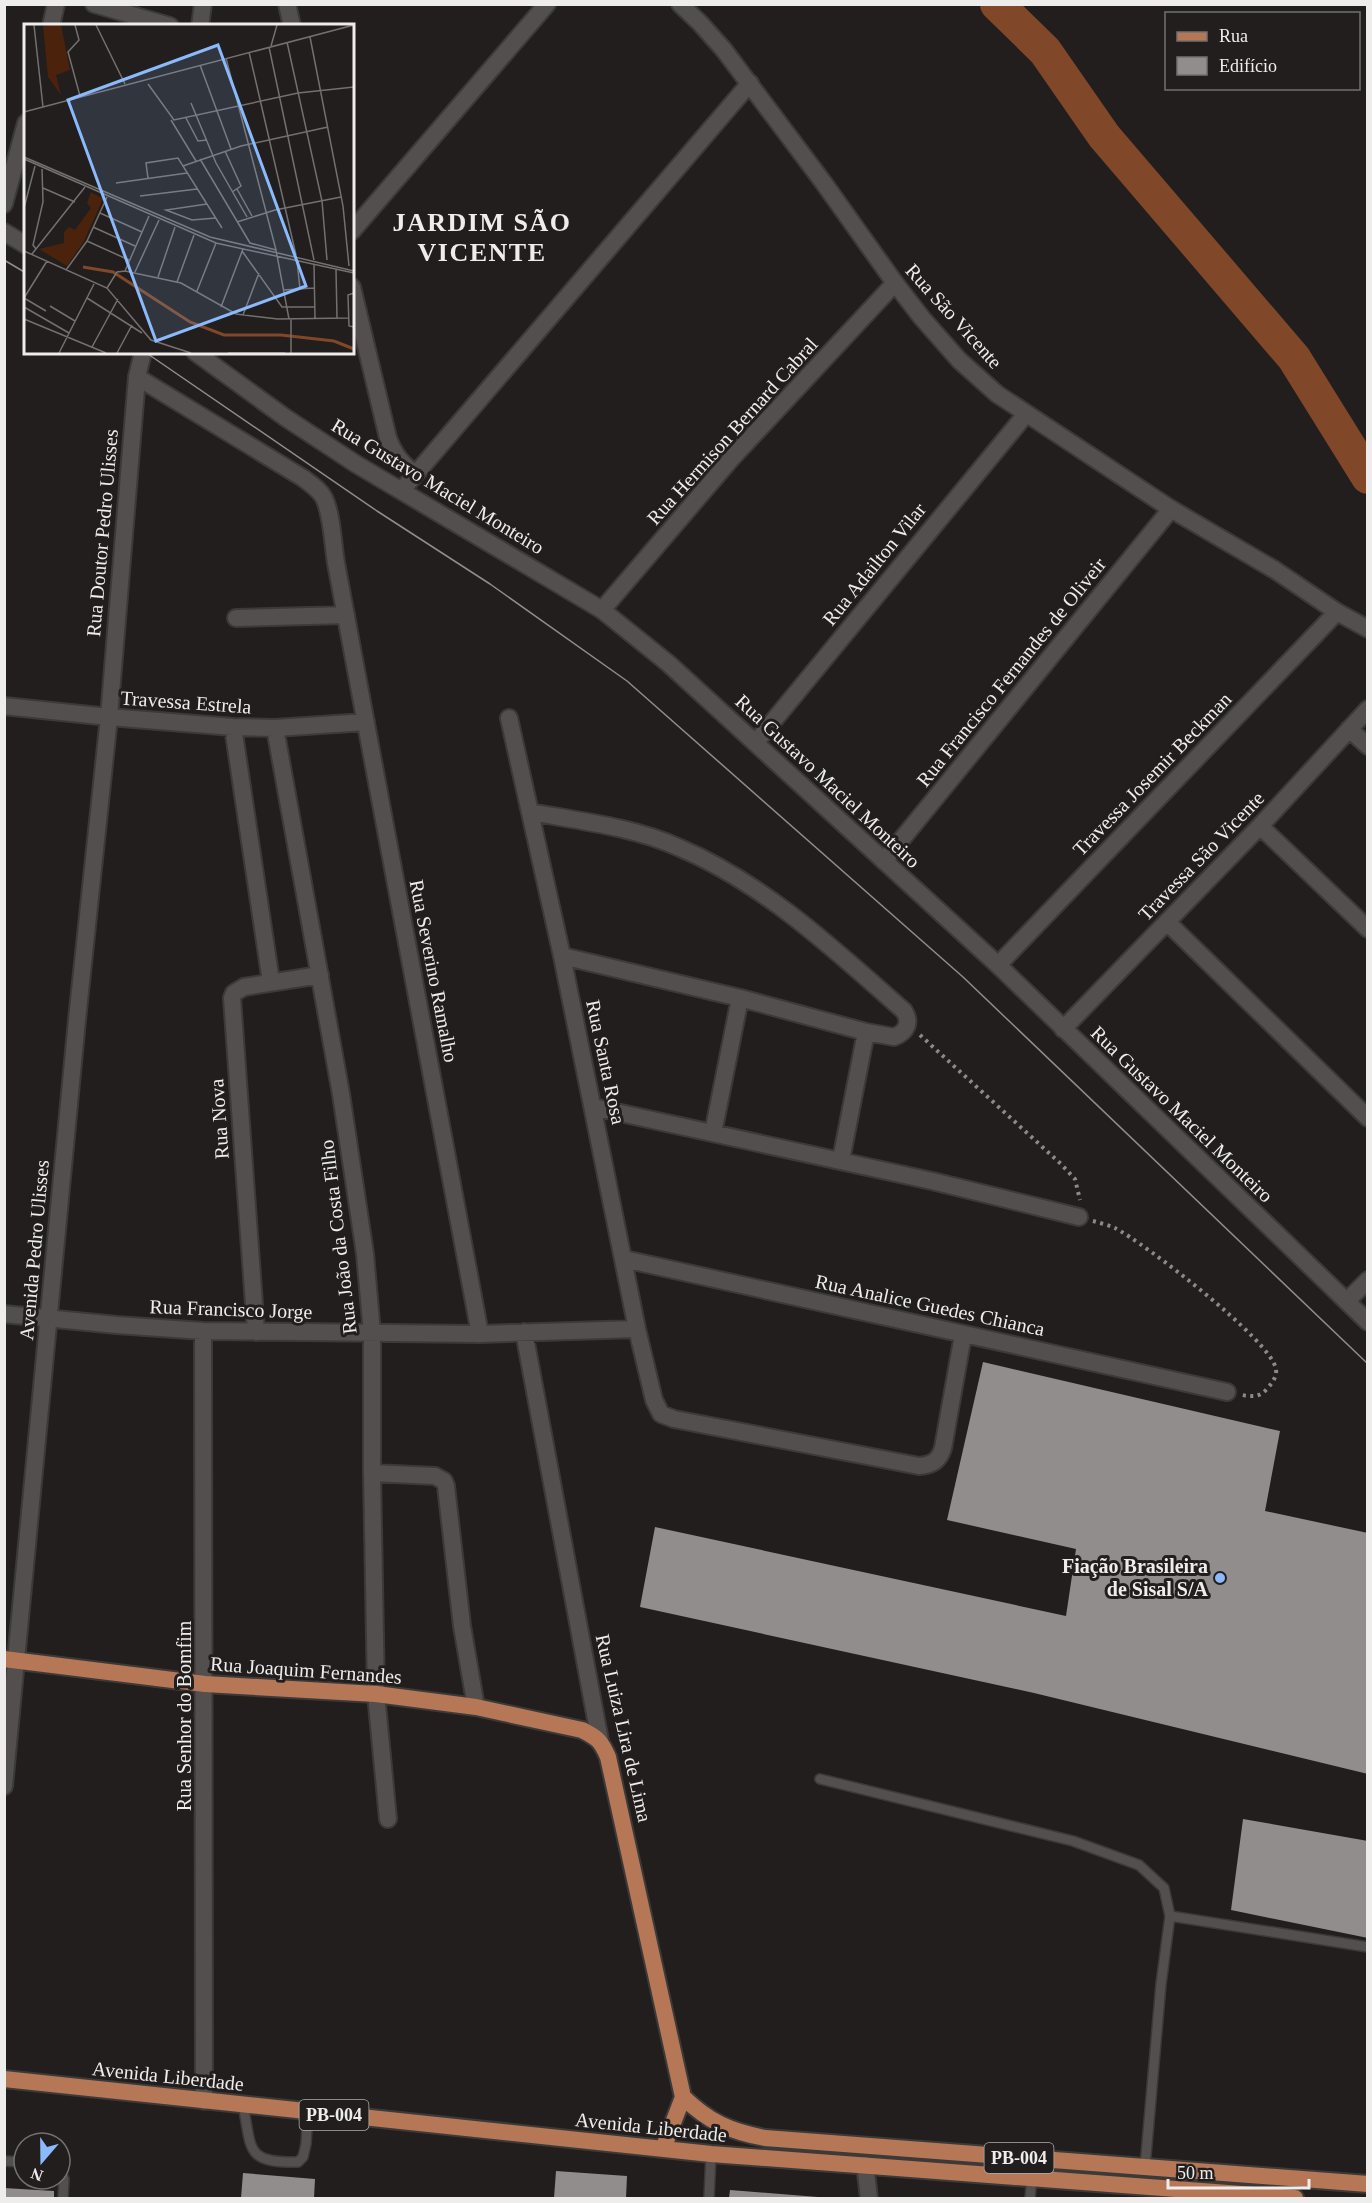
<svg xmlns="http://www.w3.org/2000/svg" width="1372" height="2203" font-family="Georgia,serif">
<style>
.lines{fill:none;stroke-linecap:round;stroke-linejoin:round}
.river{stroke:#804729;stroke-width:34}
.building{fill:#908d8c}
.service-casing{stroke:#3c3a39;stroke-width:12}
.minor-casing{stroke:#3c3a39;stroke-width:20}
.tertiary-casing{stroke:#3c3a39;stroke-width:20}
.primary-casing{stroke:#3c3a39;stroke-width:20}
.path{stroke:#8c8a89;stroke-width:4;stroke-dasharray:3 4.5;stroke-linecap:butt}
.service{stroke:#524f4e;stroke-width:9}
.minor{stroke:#524f4e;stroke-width:16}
.tertiary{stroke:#524f4e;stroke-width:16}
.primary{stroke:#b67756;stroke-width:16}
.tram{stroke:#8f8d8c;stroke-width:1.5}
.poi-dot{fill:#8bbafc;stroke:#211e1d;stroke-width:2}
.labels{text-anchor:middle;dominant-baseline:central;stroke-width:6;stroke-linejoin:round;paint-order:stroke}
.shield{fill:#211e1d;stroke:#b0afae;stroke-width:1.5}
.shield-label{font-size:18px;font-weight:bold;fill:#eeedec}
.street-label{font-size:20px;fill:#eeedec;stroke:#211e1d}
.poi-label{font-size:20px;font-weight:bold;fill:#eeedec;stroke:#211e1d;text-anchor:end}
.district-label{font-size:26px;font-weight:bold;letter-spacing:1.5px;fill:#eeedec;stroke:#211e1d}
.inset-river{fill:none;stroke:#804729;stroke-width:3}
.inset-road{fill:none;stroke:#737170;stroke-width:1.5}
.view{fill:#8bbafc;fill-opacity:0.15;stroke:#8bbafc;stroke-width:3}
.inset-edge{fill:none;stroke:#eeedec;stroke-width:3}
</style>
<rect width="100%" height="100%" fill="#211e1d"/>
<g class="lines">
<path class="river" d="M997 4 1045 51 1104 136 1294 358 1368 477"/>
</g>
<path class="building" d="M983 1362 1280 1431 1265 1511 1368 1533V1774L1034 1693 640 1607 655 1527 1066 1616 1076 1549 947 1520Z
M1243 1819 1368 1841V1938L1231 1910Z
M556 2171 627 2176 626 2198H554Z
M243 2173 315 2179 314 2198H241Z
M4 2188 54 2191V2198H4Z
M730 2190 818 2197V2198H729Z"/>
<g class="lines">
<defs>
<path id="service" d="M820 1779 1073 1841 1139 1865 1164 1888 1170 1916 1161 1984 1145 2167
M1170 1916 1368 1947
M243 2105C252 2150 245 2163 298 2162L303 2157 306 2144 308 2112
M4 2161 24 2162
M60 2171 64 2179 63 2198
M709 2198 711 2154
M1030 2198 1032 2177"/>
<path id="minor" d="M94 4 170 26
M287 4 292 26
M51 26 56 4
M4 204 26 123
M352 231 547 4
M4 232 26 245
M352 287 388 438C394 454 401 463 414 473
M137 377 303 478C311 484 319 489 324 498 332 514 333 545 336 563L480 1334
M402 490 750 83
M602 610 731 459 895 283
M236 618 346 615
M4 706 109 717 233 727 275 728 366 722
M509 718 562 956 637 1329 654 1400 661 1414 674 1419 919 1466C932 1465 939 1461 943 1448L963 1335
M233 727 271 982
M275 728 341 1094 365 1254 372 1333V1473L376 1694 388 1819
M1349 729 1368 746
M756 742 1026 414
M530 812C580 821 634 827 680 848 765 884 836 951 904 1011 911 1022 907 1032 894 1037L866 1032 740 998 562 956
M1260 826 1368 929
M884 861 1171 509
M1167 922 1368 1118
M998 965 1337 612
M1063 1029 1260 826 1368 709
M593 1107 932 1181 1079 1217
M713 1133 740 998
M841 1160 866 1032
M624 1259 1227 1392
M1347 1301 1368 1280
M4 1314 117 1325 203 1331 480 1334 637 1329
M203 1331 204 2101
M256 1332 232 998 234 993 244 987 320 975
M524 1332 600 1741
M372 1473 435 1476 444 1481 446 1486 462 1626 476 1707
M865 2165 869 2198"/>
<path id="tertiary" d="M680 4 700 23 724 50 823 182 895 283 922 318 959 360 997 394 1171 509 1275 570 1337 612 1368 629
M200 26 203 4
M195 352 286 418 356 464 602 610 669 664 998 965 1368 1322
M4 1786 77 1020 109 717 137 377 143 352"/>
<path id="primary" d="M4 1659 205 1684 376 1694 476 1707 582 1730C598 1738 601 1741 608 1757L683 2097
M4 2079 711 2154 1295 2198
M683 2097C709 2122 729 2131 765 2138L1368 2184
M663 2149 683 2097"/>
</defs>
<use href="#service" class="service-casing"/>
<use href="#minor" class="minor-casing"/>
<use href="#tertiary" class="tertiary-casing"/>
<use href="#primary" class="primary-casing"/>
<path class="path" d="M920 1035 1061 1164 1075 1179 1080 1200
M1093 1221C1100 1223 1108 1225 1115 1228 1144 1243 1271 1340 1276 1369 1277 1377 1272 1383 1267 1389 1260 1397 1252 1397 1242 1395"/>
<use href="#service" class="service"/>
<use href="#minor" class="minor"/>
<use href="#tertiary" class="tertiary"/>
<use href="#primary" class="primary"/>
<path class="tram" d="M4 260 26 273
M145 352 377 511 490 584 627 681 963 977 1368 1364"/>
</g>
<circle class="poi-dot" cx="1220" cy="1578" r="6"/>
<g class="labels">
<g class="shield">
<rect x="299.5" y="2100" width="69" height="30" rx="4.5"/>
<rect x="984.5" y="2143" width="69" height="30" rx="4.5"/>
</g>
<g class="shield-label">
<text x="334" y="2115">PB-004</text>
<text x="1019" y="2158">PB-004</text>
</g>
<g class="street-label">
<text transform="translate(954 316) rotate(48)">Rua São Vicente</text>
<text transform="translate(732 431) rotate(-48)">Rua Hermison Bernard Cabral</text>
<text transform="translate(438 486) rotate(31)">Rua Gustavo Maciel Monteiro</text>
<text transform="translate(102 533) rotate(-85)">Rua Doutor Pedro Ulisses</text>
<text transform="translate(874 564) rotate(-51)">Rua Adailton Vilar</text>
<text transform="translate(1011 672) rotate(-51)">Rua Francisco Fernandes de Oliveir</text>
<text transform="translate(186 702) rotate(4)">Travessa Estrela</text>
<text transform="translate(1152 774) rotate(-46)">Travessa Josemir Beckman</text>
<text transform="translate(828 781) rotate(43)">Rua Gustavo Maciel Monteiro</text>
<text transform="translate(1201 856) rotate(-46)">Travessa São Vicente</text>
<text transform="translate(434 971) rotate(79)">Rua Severino Ramalho</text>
<text transform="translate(606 1062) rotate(78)">Rua Santa Rosa</text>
<text transform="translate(1182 1114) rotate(44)">Rua Gustavo Maciel Monteiro</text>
<text transform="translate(219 1119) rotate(-94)">Rua Nova</text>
<text transform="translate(338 1237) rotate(-97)">Rua João da Costa Filho</text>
<text transform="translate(34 1250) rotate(-85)">Avenida Pedro Ulisses</text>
<text transform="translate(930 1305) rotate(12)">Rua Analice Guedes Chianca</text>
<text transform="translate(231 1309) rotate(2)">Rua Francisco Jorge</text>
<text transform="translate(306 1670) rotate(4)">Rua Joaquim Fernandes</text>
<text transform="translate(184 1716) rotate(-90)">Rua Senhor do Bomfim</text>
<text transform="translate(624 1728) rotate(77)">Rua Luiza Lira de Lima</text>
<text transform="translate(168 2076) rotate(6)">Avenida Liberdade</text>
<text transform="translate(651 2127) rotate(6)">Avenida Liberdade</text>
</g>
<g class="poi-label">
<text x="1208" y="1566">Fiação Brasileira<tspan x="1208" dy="23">de Sisal S/A</tspan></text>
</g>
<g class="district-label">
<text x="482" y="222">JARDIM SÃO<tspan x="482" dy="30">VICENTE</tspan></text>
</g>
</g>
<g transform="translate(24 24)">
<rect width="330" height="330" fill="#211e1d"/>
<path d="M19 1H37L46 46 32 51 37 71 24 53ZM67 168 79 175 60 217 43 242 15 225 40 219V208L45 203 51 206 67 184 63 179Z" fill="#4b220b"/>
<path class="inset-river" d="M59 243 89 248 166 298 200 311H257L310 317 330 325"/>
<path class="inset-road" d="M10 1 19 83M51 1 55 16 44 28 56 72M72 1 101 60M286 13 319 182 325 242M263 18 298 177 303 236M247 22 253 1M245 23 290 236M225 28 272 231M202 34 252 226 265 295M176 41 207 125M124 60 150 96 274 69 330 63M167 79 192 139 223 193M0 88 330 1M162 94 174 117 183 116M147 96 172 137M201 127 217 162 208 168M0 133 186 213 330 247M0 135 192 219 330 249M176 135 226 219 252 226M159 142 217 122 304 103M124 154 122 139 154 134 198 204M92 159 163 149M19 164 51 178M213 165 228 192M116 172 173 165M183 180 142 186 168 196 192 194M0 184 11 142M76 189 118 208M213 198 251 186 317 173M69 203 111 222M63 217 105 236M12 225 9 221 19 178 18 145M0 227 83 264 127 316 167 329M218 227 258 283H291M8 230 61 163M273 237 276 265M290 241 291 295M42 246 63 217 83 173M312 246 313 294M101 247 125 192M111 248 135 196M134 253 151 203M153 258 170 211M83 264 93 248 101 247 157 259 212 290 254 295 324 294M259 266 290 264M173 267 192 219M330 269 324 271 325 302 330 303M0 274 23 237M0 274 22 287M63 274 118 309M26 282 51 297M0 283 45 309M197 283 219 225M219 291 235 249M0 295 82 329M68 323 94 275M35 329 70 260M93 329 108 301M204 329H261M267 329V295"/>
<path class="view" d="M194 21 282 262 132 317 44 76Z"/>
<rect width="330" height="330" class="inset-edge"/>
</g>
<rect width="1372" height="2203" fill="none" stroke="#eeedec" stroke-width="12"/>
<rect x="1165" y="12" width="195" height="78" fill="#211e1d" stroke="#737170" stroke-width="1.5"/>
<rect x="1177" y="32" width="30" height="9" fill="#b67756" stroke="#737170" stroke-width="1.5"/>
<text x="1219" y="42" font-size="18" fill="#eeedec">Rua</text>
<rect x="1177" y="57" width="30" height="18" fill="#908d8c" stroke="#737170" stroke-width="1.5"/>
<text x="1219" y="72" font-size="18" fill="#eeedec">Edifício</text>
<g transform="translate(42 2161) rotate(200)"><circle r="28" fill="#211e1d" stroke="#737170" stroke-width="1.5"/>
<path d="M0-4.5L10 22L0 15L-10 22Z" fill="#8bbafc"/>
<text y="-9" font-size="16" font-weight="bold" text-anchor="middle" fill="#eeedec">N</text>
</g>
<path d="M1168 2179v9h141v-9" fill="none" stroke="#eeedec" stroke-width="3"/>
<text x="1177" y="2179" font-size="18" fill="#eeedec" stroke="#211e1d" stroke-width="4.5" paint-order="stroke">50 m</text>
</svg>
